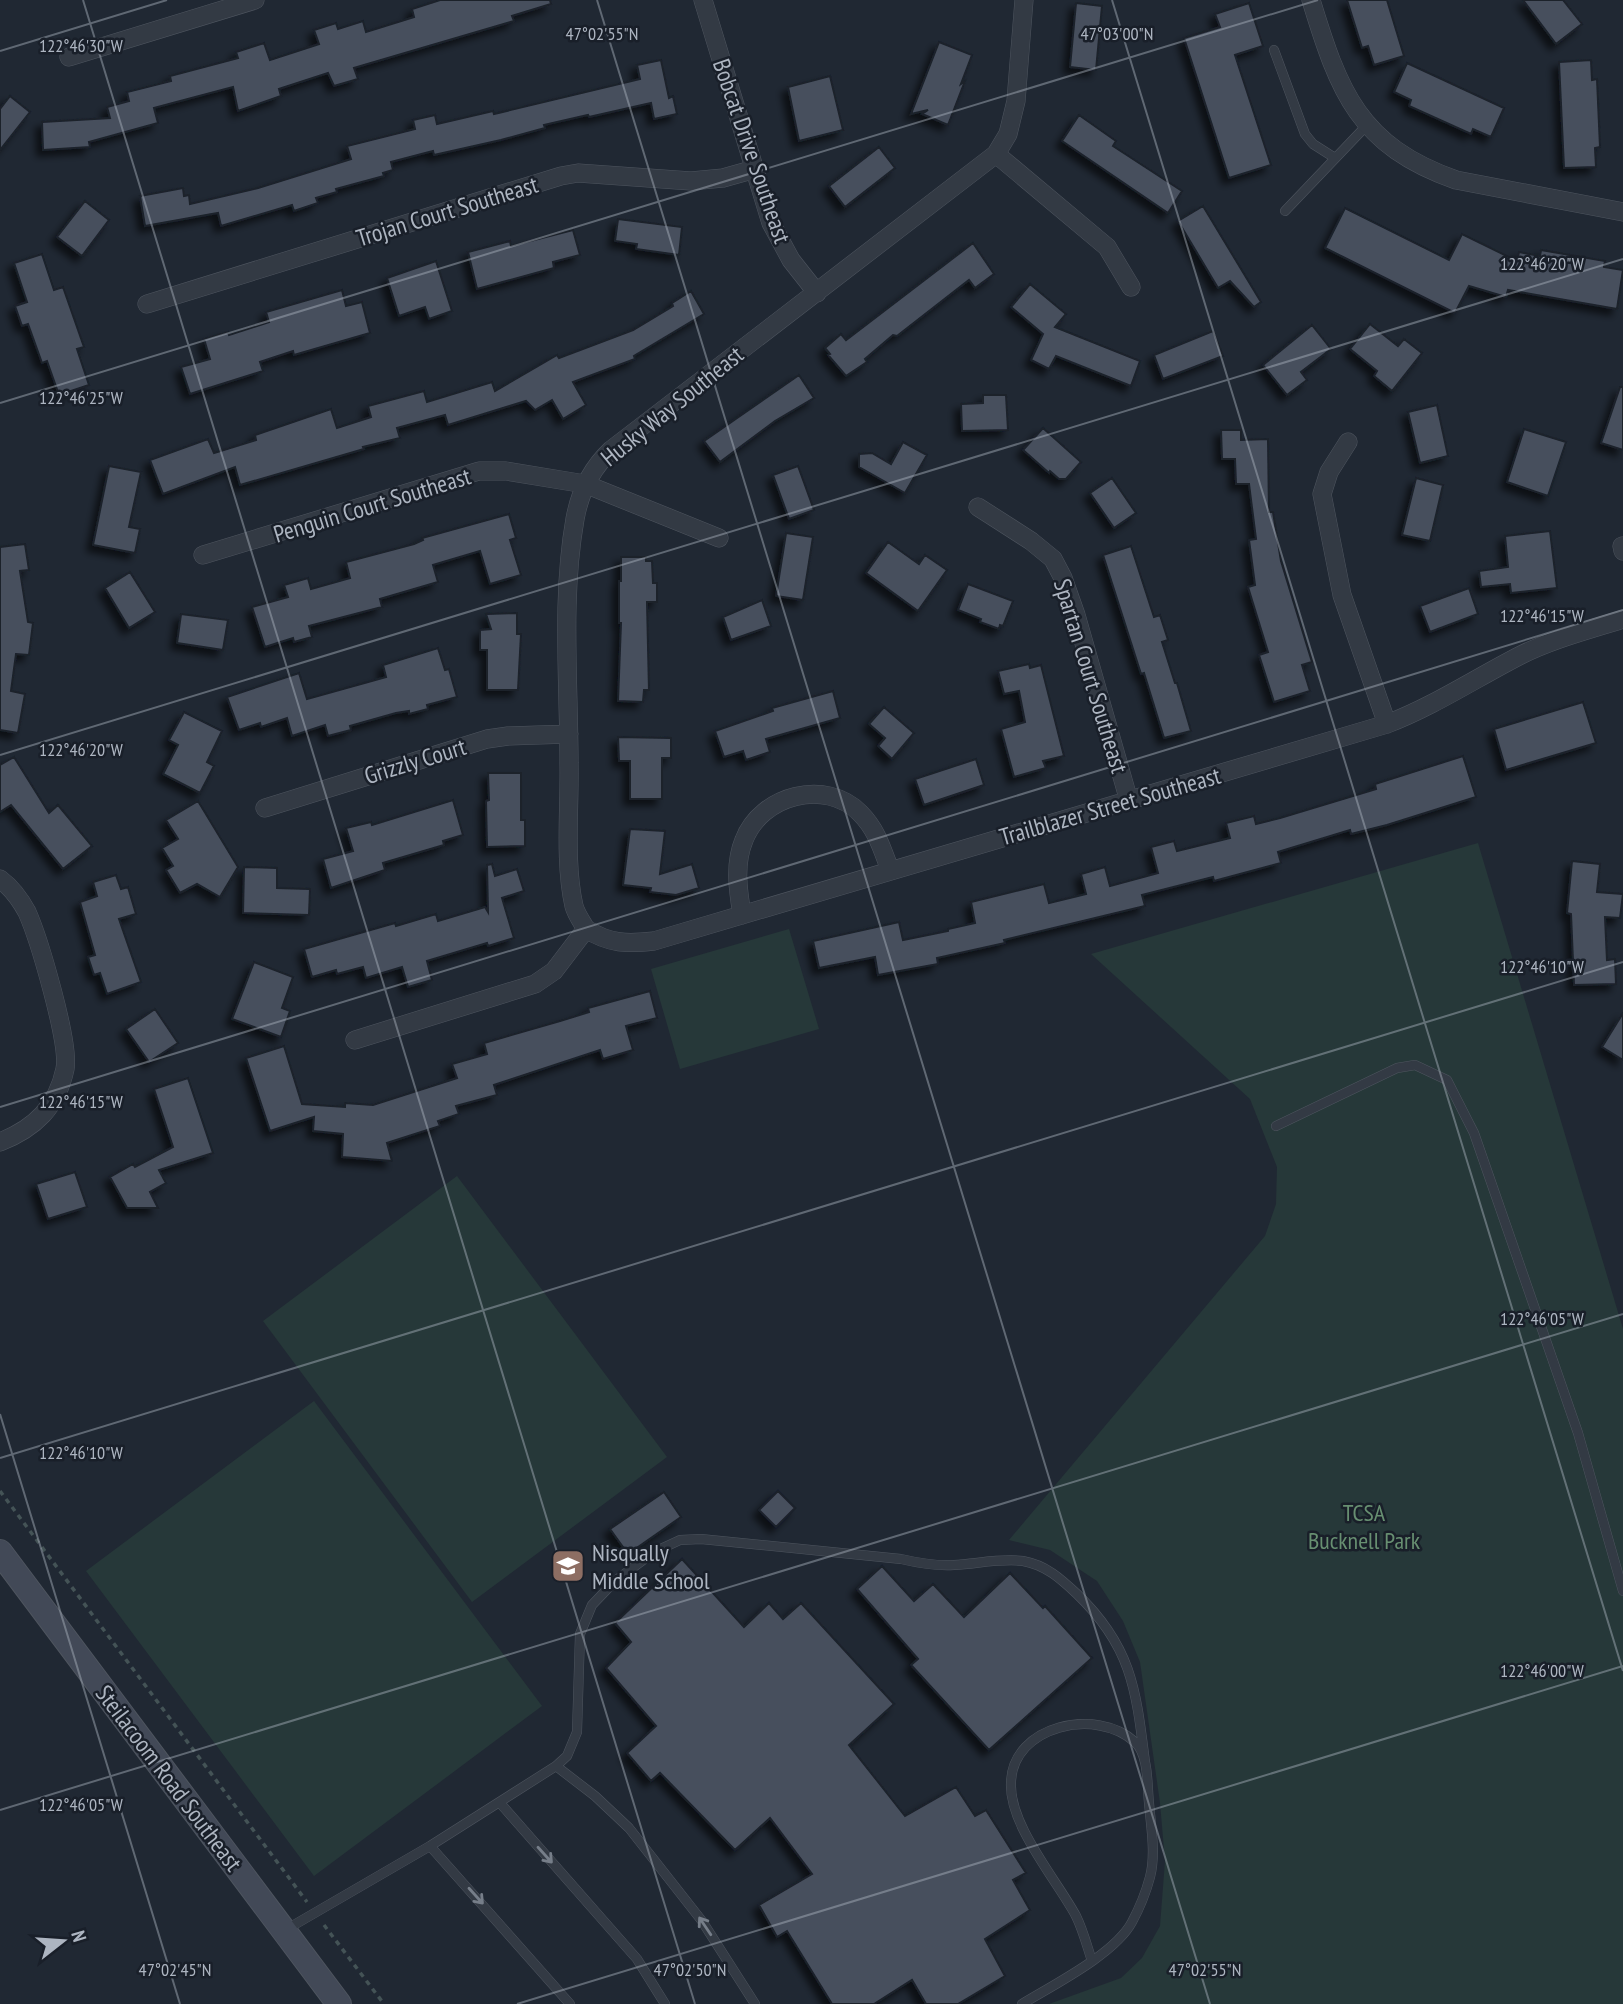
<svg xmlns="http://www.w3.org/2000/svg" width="1623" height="2004" font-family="'PT Sans Narrow',sans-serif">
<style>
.green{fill:#263839}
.building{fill:#474f5d;stroke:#1b212b;stroke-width:2;filter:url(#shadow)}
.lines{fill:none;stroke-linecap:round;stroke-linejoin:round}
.lane-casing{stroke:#4e555f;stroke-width:10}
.street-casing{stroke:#4e555f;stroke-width:19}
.secondary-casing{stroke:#4e555f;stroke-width:26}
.path{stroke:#445356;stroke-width:3.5;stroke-dasharray:5 5;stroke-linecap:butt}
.lane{stroke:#333a44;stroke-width:9}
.street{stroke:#333a44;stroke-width:18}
.secondary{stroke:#424957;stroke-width:24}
.oneway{stroke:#767e89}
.ticks{fill:none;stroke:#adb5c1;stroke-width:2;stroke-opacity:0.45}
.labels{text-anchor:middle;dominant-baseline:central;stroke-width:5;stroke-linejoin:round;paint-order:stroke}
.street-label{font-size:24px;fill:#adb5c1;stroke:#191f29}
.park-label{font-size:24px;fill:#678f71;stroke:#191f29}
.poi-label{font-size:24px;fill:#adb5c1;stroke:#191f29;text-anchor:start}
.ticks-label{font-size:18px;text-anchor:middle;fill:#adb5c1;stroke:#191f29;stroke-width:5;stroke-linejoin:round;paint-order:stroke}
</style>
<defs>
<filter id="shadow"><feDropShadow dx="-6" dy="6" stdDeviation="3.5" flood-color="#0009"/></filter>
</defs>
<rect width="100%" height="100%" fill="#202833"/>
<path class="green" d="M1478 843 1623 1329V2004H1049L1121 1978 1142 1958 1160 1926 1165 1861 1160 1803 1140 1662 1123 1621 1097 1581 1050 1550 1009 1540 1265 1236 1276 1204 1277 1167 1250 1099 1091 954Z
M789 929 819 1029 680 1069 651 969Z
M457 1176 667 1457 472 1602 263 1321Z
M314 1401 542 1706 314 1876 86 1571Z"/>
<path class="building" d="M440 0H550L551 4 512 16 514 21 354 68 358 79 334 86 328 73 279 89 281 96 238 111 233 87 154 108 158 123 89 142 90 147 43 150 42 122 110 118 107 107 129 101 127 92 171 81 170 76 238 58 236 52 264 43 270 60 319 44 314 30 336 23 338 29 363 21 366 32 414 17 412 9Z
M1347 0H1387L1404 56 1374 65 1368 46 1362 48Z
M1523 0H1563L1582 24 1556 44Z
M1076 3 1102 6 1096 70 1070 67Z
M1249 3 1263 46 1235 55 1271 165 1229 178 1184 38 1220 27 1215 14Z
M939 42 972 55 961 84 965 81 948 125 922 114 928 110 911 114Z
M661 60 669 98 673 96 677 114 654 119 651 103 589 117 588 115 544 125 545 128 501 140 434 155 433 151 391 162 393 170 383 173 384 176 336 189 337 192 316 198 318 203 294 211 292 205 221 226 218 213 145 226 140 196 183 188 184 196 189 195 190 204 258 188 351 159 347 146 415 129 413 120 435 115 437 124 493 111 494 114 640 79 637 65Z
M1591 60 1592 80 1597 79 1600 147 1595 148 1596 167 1564 168 1559 62Z
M1407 63 1504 108 1491 137 1473 129 1471 134 1409 106 1411 100 1394 92Z
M830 76 843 130 799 141 788 87Z
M10 96 30 112 0 150V109Z
M1079 115 1116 141 1113 146 1182 191 1168 213 1062 141Z
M879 147 895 168 845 207 829 186Z
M85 201 109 220 82 256 57 237Z
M1203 206 1261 302 1254 307 1230 281 1218 288 1178 221Z
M1345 208 1449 260 1462 234 1517 261 1519 252 1540 256 1541 250 1605 261 1604 267 1623 270 1617 309 1508 290 1506 297 1469 286 1455 313 1325 248Z
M618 219 682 227 679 255 636 249 637 244 615 241Z
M573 230 580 255 553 262 554 268 477 289 468 252 510 241 511 246Z
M973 243 994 274 975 288 969 280 897 336 893 335 865 359 867 362 846 376 828 355 830 354 825 348 841 334 846 340Z
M42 254 54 290 63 287 84 347 77 349 89 385 59 395 47 361 42 363 28 324 22 326 15 306 27 302 14 263Z
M436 261 452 311 429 319 425 307 399 316 387 278Z
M1030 284 1066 314 1055 327 1140 361 1131 386 1056 356 1049 369 1031 360 1043 334 1011 307Z
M342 290 346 306 362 302 370 333 294 355 293 351 260 362 263 371 190 394 181 367 210 359 204 339 228 332 229 335 269 322 266 312Z
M691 291 704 314 634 356 635 359 573 382 586 405 563 419 552 400 535 410 526 401 448 425 445 415 397 428 400 438 363 447 364 449 240 485 235 467 163 494 150 460 208 439 214 453 256 440 255 435 331 409 337 428 371 417 368 406 424 391 427 402 492 382 495 391 557 355 559 358 633 330 673 306 672 303Z
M1370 324 1398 346 1404 339 1422 353 1392 391 1374 376 1377 371 1350 349Z
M1312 325 1331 349 1301 372 1307 380 1287 395 1263 365Z
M1213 331 1223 356 1163 379 1154 355Z
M799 375 814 398 775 421 720 462 704 441Z
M1620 387H1623V450L1601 443Z
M983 395H1006L1008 430 962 431 961 404 983 403Z
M1437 405 1448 456 1420 463 1408 412Z
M1043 428 1081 462 1066 479H1059L1050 471 1049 473 1023 450Z
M1524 429 1566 442 1548 496 1507 482Z
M1221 430H1241V440L1268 439 1269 512H1273L1281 561 1312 662 1302 665 1310 691 1274 702 1259 655 1268 652 1248 587 1255 585 1249 540 1256 539 1249 484H1236L1235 459H1222Z
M903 442 927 455 905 493 859 467V454L872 453 891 464Z
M109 466 141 472 129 527 140 529 135 553 93 545Z
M798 466 814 510 789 519 773 475Z
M1112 478 1136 513 1114 528 1090 493Z
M1416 478 1443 485 1430 541 1402 535Z
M509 514 516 538 510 540 521 575 490 584 480 551 433 565 438 582 380 599 382 607 309 626 312 637 294 642 293 638 265 647 252 607 288 597 284 585 308 578 311 589 350 578 346 562 414 544 423 540 422 538Z
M1550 531 1557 588 1511 593 1510 584 1481 587 1479 571 1508 567 1505 536Z
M786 533 813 537 803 600 776 596Z
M888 542 919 564 925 555 947 570 918 611 866 573Z
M25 544 29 570 20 571 28 622 33 623 29 655 16 654 11 691 25 694 18 733 0 730V547Z
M1131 546 1154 617 1160 615 1168 640 1162 642 1175 683H1177L1191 731 1164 738 1144 673 1141 674 1103 555Z
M621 557H646V561H652L653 583H657V602H647L649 690H644L643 702 618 701 621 623H619V581H621Z
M130 572 155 612 129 628 105 588Z
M968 584 1013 601 1003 626 1000 625 999 629 980 622 981 619 958 610Z
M1469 588 1478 614 1430 632 1420 606Z
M762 600 771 626 731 640 723 617Z
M517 613V634H521L518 690H487V650H480V630L491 629 486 614Z
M181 614 228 620 223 650 177 643Z
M438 648 445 670 449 669 457 697 427 705 428 709 409 714V711L396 713 350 726 351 730 328 736 325 725 292 736 287 718 261 727 260 723 239 730 227 697 299 673 307 699 386 677 383 665Z
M1029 664 1030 668 1041 665 1064 756 1043 761 1046 768 1014 777 1001 729 1025 722 1019 691 1004 694 998 671Z
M833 691 840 718 766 739 770 752 746 760 743 751 724 757 715 731 773 711 772 708Z
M1583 702 1596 743 1506 770 1494 729Z
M884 707 914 733 892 759 878 746 885 738 869 724Z
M184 712 222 731 207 762 214 766 200 793 163 774 178 745 169 740Z
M618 737 671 738V758H662V799H630V761H619Z
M1463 756 1476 797 1387 825 1351 834 1350 830 1278 852 1281 863 1214 881 1213 877 1142 895 1145 906 1004 940 1005 943 937 958 938 964 878 975 875 957 819 968 813 941 899 922 903 940 948 931V929L975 923 971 902 1044 884 1049 903 1086 894 1081 874 1105 867 1110 886 1158 873 1151 847 1174 841 1177 851 1230 838 1226 823 1254 816 1256 824 1280 818 1376 789 1375 784Z
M14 757 49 813 58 805 92 846 63 869 11 805 0 812V765Z
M976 759 984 785 924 805 915 779Z
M488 773H521V820H525V846L487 847 486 801 489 800Z
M453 800 463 835 443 841 444 845 383 863 385 870 331 888 323 859 353 851 346 828 371 822 372 825Z
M198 801 238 867 220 897 197 884 180 893 166 870 173 866 162 848 178 839 166 820Z
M630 829 665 831 660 874 692 864 699 888 676 895 650 892 651 888 623 885Z
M1572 861 1600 864 1597 892 1623 894 1620 918 1605 917 1607 960 1615 959 1616 984 1574 985 1571 914 1567 913Z
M492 864 495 876 517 869 524 891 502 898 514 938 488 946 487 943 427 961 432 980 408 987 402 967 366 978 363 967 337 974 336 970 312 977 304 949 395 923 396 926 436 914 438 921 485 907 488 912 487 865Z
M244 867 277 868V888L310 889 309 915 243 913Z
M116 875 121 889 128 887 136 914 119 919 141 982 107 994 100 973 94 975 88 957 95 955 80 902 97 896 93 882Z
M254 962 293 977 282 1008 290 1011 281 1037 232 1019Z
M650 991 657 1018 626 1026 633 1050 603 1059 600 1050 494 1085 497 1095 456 1106 459 1114 438 1121 440 1126 387 1143 392 1161 342 1157 343 1134 313 1131 314 1117 270 1131 246 1058 284 1046 302 1104 345 1107V1103L373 1105 457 1078 452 1064 487 1054 484 1043 560 1021 589 1012 588 1008Z
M155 1009 178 1043 149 1062 126 1029Z
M1623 1013V1060L1602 1047Z
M188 1078 213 1153 159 1170 166 1183 150 1192 158 1208H127L110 1177 133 1164 135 1167 173 1147 154 1089Z
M75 1172 87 1207 48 1219 36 1184Z
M778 1491 795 1508 776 1527 759 1510Z
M664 1492 681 1517 628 1554 610 1529Z
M682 1559 744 1627 769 1603 783 1619 801 1603 894 1704 849 1745 905 1816 956 1787 975 1816 986 1810 1026 1873 1013 1880 1030 1910 985 1939 1005 1976 958 2004H926L912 1980 874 2004H832L787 1931 777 1937 759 1905 812 1874 770 1818 735 1850 660 1773 651 1781 627 1753 656 1726 606 1668 631 1642 615 1623Z
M882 1566 914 1601 933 1584 964 1617 1010 1573 1043 1608 1045 1606 1092 1658 989 1750 911 1665 918 1659 857 1589Z"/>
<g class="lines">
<defs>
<path id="lane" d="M1274 50 1305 134 1313 144 1335 158
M1285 211 1368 124
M1276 1126 1397 1068 1415 1065 1447 1080 1474 1133 1578 1433 1623 1591
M556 1766 595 1796 629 1828 702 1921 755 2004
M500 1803 637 1959 665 2004
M430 1846 570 2004
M287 1929 430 1846 556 1766 567 1756 577 1732 580 1634 592 1605 615 1581 654 1552 680 1540 701 1539 901 1559C918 1563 936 1566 954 1565 976 1564 1001 1558 1023 1561 1046 1565 1061 1579 1077 1594 1132 1647 1136 1690 1145 1762
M1022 2004C1053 1985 1115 1954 1132 1922 1139 1909 1146 1892 1150 1877 1156 1854 1151 1827 1149 1803 1147 1785 1149 1755 1135 1742 1097 1707 1012 1725 1011 1783 1009 1825 1056 1879 1076 1916 1083 1930 1087 1946 1092 1961"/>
<path id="street" d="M703 0 771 223 791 260 817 293
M1311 0C1339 92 1359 146 1456 180L1623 212
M69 57 255 0
M996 154 1107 247 1131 287
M147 304 561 176 578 173 691 181 723 178 755 169
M1348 442 1329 472 1322 494 1342 595 1387 724
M978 507 1031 541 1053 559 1063 578 1076 615 1129 801
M1622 546 1623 551
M203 555 479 471H506L585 484 719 538
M265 808 487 739 508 736 569 734
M0 879C12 888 20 899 27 912 39 939 70 1043 65 1069 57 1107 35 1128 0 1142
M742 915C738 890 734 864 744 840 761 795 826 778 860 813 877 830 882 849 890 870
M586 929C582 922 576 914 574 906 564 862 570 807 569 763 569 682 561 598 575 519 580 491 591 469 611 450L996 154 1008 134 1016 101 1024 0
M586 929C610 944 627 944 654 941L1387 724C1434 706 1476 678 1521 655 1553 639 1589 630 1623 619
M355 1040 535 984 554 971 586 929"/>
<path id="secondary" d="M0 1552 339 2004"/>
</defs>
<use href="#lane" class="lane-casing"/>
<use href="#street" class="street-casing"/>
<use href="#secondary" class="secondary-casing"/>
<path class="path" d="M0 1491 307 1902
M324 1925 384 2004"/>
<use href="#lane" class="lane"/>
<use href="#street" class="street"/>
<use href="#secondary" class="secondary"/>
</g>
<defs><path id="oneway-shaft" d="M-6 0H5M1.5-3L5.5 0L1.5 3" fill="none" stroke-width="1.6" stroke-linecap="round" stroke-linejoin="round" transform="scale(1.75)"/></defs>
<g class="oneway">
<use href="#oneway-shaft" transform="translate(545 1855) rotate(48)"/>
<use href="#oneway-shaft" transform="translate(476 1896) rotate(48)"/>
<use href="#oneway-shaft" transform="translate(705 1926) rotate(-124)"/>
</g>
<path class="ticks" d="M83 0 695 2004M597 0 1210 2004M1112 0 1623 1671M0 51 167 0M0 403 1318 0M0 755 1623 259M0 1107 1623 610M0 1414 180 2004M0 1458 1623 962M0 1810 1623 1314M517 2004 1623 1666"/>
<defs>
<symbol id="school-square" viewBox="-11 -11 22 22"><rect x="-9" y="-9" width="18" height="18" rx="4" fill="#8d6e63" stroke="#191f29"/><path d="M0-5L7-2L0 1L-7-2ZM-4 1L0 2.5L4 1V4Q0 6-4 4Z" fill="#fff"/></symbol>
</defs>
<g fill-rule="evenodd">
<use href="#school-square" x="549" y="1547" width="38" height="38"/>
</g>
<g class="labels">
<g class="street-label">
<text transform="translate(752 151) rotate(71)">Bobcat Drive Southeast</text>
<text transform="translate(447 211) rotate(-17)">Trojan Court Southeast</text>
<text transform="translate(672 406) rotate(-39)">Husky Way Southeast</text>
<text transform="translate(372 505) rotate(-17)">Penguin Court Southeast</text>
<text transform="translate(1091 676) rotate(73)">Spartan Court Southeast</text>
<text transform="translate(415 761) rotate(-17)">Grizzly Court</text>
<text transform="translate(1110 806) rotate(-16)">Trailblazer Street Southeast</text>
<text transform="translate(169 1778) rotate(53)">Steilacoom Road Southeast</text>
</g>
<g class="park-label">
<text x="1364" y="1512">TCSA<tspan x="1364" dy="28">Bucknell Park</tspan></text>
</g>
<g class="poi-label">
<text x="592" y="1552">Nisqually<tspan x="592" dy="28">Middle School</tspan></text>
</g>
</g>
<g class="ticks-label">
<text x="602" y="40">47°02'55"N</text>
<text x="1117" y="40">47°03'00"N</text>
<text x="81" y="52">122°46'30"W</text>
<text x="1542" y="270">122°46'20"W</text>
<text x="81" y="404">122°46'25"W</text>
<text x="1542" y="622">122°46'15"W</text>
<text x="81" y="756">122°46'20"W</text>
<text x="1542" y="973">122°46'10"W</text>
<text x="81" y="1108">122°46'15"W</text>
<text x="1542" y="1325">122°46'05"W</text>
<text x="81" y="1459">122°46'10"W</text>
<text x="1542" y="1677">122°46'00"W</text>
<text x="81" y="1811">122°46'05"W</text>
<text x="175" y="1976">47°02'45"N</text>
<text x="690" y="1976">47°02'50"N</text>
<text x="1205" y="1976">47°02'55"N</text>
</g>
<g transform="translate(63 1941) rotate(73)" stroke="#191f29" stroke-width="5" paint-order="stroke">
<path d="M0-5L12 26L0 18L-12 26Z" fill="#adb5c1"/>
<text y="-10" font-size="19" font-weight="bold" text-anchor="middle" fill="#adb5c1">N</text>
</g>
</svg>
